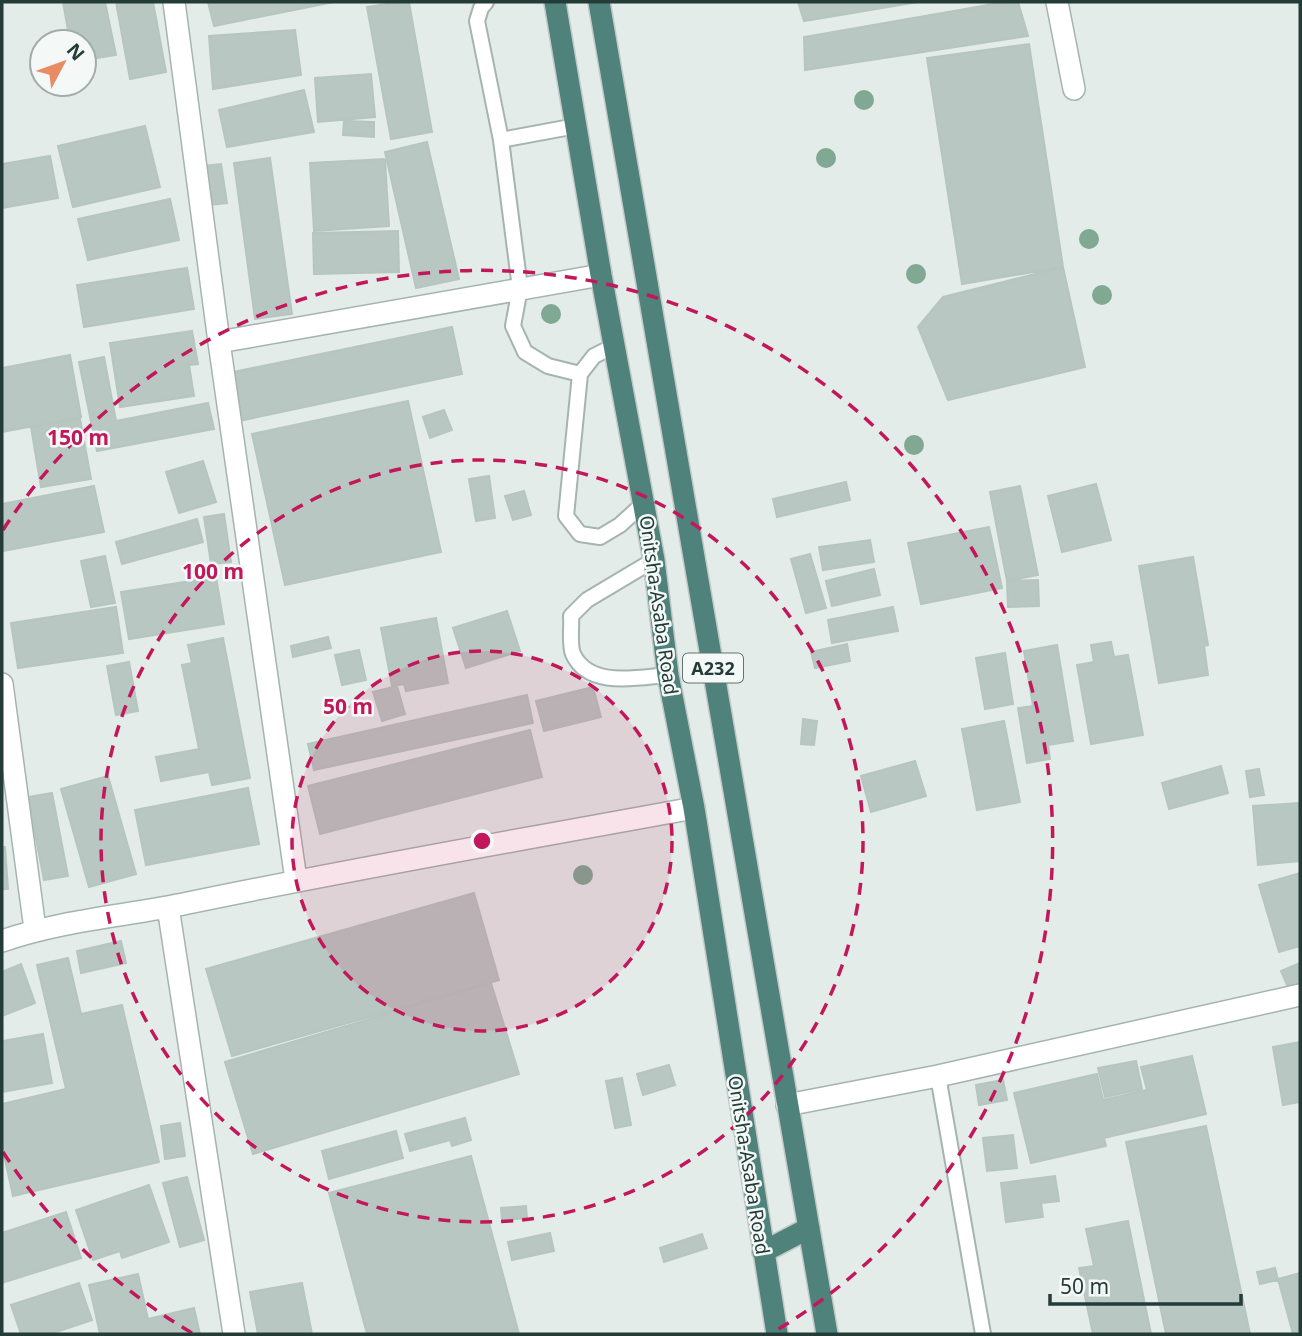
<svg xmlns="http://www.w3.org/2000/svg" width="1302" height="1336" font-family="'Noto Sans',sans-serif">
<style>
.building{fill:#b9c7c2;stroke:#b6c5c0;stroke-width:2}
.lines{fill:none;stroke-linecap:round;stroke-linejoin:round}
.service-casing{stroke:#a6b4b0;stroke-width:18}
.minor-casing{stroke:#a6b4b0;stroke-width:24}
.trunk-casing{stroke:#c2c8c7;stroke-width:24}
.service{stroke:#fff;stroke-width:14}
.minor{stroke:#fff;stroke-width:21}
.trunk{stroke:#4e827a;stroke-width:21}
.tree{fill:#81a893}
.ring{fill:none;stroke:#c2185b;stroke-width:3.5;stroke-dasharray:12 9}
.labels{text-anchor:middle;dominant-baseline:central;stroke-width:5;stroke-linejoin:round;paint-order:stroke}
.shield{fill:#f4f9f7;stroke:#627571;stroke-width:2}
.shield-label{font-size:18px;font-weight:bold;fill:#243c37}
.street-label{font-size:19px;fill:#243c37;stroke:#f4f9f7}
.centre{fill:#c2185b;stroke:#f4f9f7;stroke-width:3.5}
.ring-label{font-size:21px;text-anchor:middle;font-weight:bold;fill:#c2185b;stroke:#f4f9f7;stroke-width:5;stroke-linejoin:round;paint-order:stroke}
</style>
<rect width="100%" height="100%" fill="#e3ece9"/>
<path class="building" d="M63 2H105L116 55 84 60V42H70Z
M116 2H153L166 72 130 79Z
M208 2H334L214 26Z
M399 2H409L432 132 391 139 367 7Z
M798 2H918L804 21Z
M1005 2H1018L1028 36 805 70 804 37Z
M295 30 301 75 213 89 209 36Z
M1029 44 1063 267 962 284 927 58Z
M371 74 375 117 318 122 315 78Z
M304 90 314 132 227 147 219 110Z
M344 121 374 122V137L343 135Z
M145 126 160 187 73 207 58 146Z
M427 142 459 279 416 288 385 152Z
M50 156 58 198 2 208V164Z
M270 158 292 314 255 319 234 163Z
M385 159 389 226 314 231 310 163Z
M221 164 227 203 209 205 204 166Z
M170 199 179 240 88 260 78 219Z
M398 231 399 272 314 274 313 233Z
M1063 267 1085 367 948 400 918 327 943 297Z
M187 268 194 309 84 327 77 285Z
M452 327 462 374 239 421 228 373Z
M192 331 198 364 189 365 194 396 120 407 110 343Z
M70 355 81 417 2 432V368Z
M104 357 116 421 208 403 214 429 97 451 79 362Z
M408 401 441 552 285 585 252 434Z
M444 410 452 430 430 438 423 417Z
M80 419 91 479 41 487 31 427Z
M203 461 216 502 179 513 166 472Z
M489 476 495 518 476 521 469 479Z
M846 482 850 500 777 517 773 499Z
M1096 484 1111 540 1062 552 1048 496Z
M94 486 104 532 3 551 2 504Z
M1020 486 1038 575 1007 581 990 492Z
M524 491 531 515 513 520 505 496Z
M224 514 231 562 211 564 204 517Z
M197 519 203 542 122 564 116 542Z
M989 527 1002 588 921 604 908 543Z
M870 540 874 562 823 570 819 547Z
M810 554 826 608 806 613 791 559Z
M105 556 115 603 91 607 81 561Z
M1193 557 1208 645 1204 646 1208 675 1159 683 1139 566Z
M874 569 880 595 832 606 826 581Z
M216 577 224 624 129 639 121 592Z
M1038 580 1039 606 1008 607 1007 581Z
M116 607 123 653 18 668 11 623Z
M893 607 898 631 832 643 828 620Z
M507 611 520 651 466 668 453 628Z
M436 618 448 683 406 691 404 684 392 686 381 628Z
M328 637 331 648 293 657 291 646Z
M223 638 250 778 212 785 209 772 161 781 156 757 199 749 182 665 192 663 188 645Z
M1111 642 1114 657 1128 655 1143 735 1091 744 1077 665 1094 662 1091 645Z
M847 644 850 661 815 668 811 652Z
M1057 645 1073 741 1048 745 1050 759 1027 763 1018 708 1033 706 1024 651Z
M359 650 366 680 342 685 335 655Z
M1005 653 1013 704 985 709 976 658Z
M129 662 138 711 116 715 107 666Z
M397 686 405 714 382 721 373 692Z
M593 687 601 717 544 731 536 701Z
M527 695 533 723 314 770 308 744Z
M803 719 817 721 814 745 801 744Z
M1004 721 1020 802 977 810 962 729Z
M530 730 542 777 320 834 308 786Z
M915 761 926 796 871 812 861 776Z
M1221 766 1228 793 1169 809 1162 783Z
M1259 769 1264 795 1250 797 1246 771Z
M108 776 136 874 89 887 61 789Z
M248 788 259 844 146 865 135 810Z
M52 793 68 876 44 880 28 797Z
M1299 803 1300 861 1258 865 1253 806Z
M2 847H5L8 889H2Z
M1300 873V946L1279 952 1259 885Z
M474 893 499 980 232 1056 206 969Z
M121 941 126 963 81 973 77 951Z
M68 958 81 1014 122 1005 159 1162 13 1196 2 1146V1104L66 1089 37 965Z
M1300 963V990L1291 994 1281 971Z
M21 964 35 1003 2 1016V972Z
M491 983 519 1074 253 1154 225 1062Z
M43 1034 52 1083 2 1092V1041Z
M1300 1042V1102L1283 1105 1273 1047Z
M1192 1056 1206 1114 1104 1138 1106 1146 1031 1163 1014 1093 1097 1074 1103 1100 1147 1090 1141 1067Z
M1136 1061 1142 1089 1105 1097 1098 1068Z
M669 1065 675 1085 643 1095 637 1074Z
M622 1078 631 1125 615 1128 606 1081Z
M1003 1080 1007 1100 979 1105 976 1085Z
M465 1118 471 1140 452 1146 450 1140 410 1151 405 1134Z
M180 1123 185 1156 165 1159 161 1126Z
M1206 1126 1250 1334H1166L1126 1142Z
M396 1131 403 1158 329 1179 322 1151Z
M1013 1135 1017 1168 987 1171 983 1138Z
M471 1156 519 1334H367L329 1193Z
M1055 1176 1059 1201 1041 1203 1043 1217 1006 1222 1001 1183Z
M187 1177 204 1240 180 1247 163 1183Z
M149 1185 169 1242 122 1258 120 1251 93 1260 76 1210Z
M526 1206 527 1218 502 1220 501 1208Z
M66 1212 81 1258 2 1283V1233Z
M1128 1221 1151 1334H1093L1079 1268 1094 1266 1086 1229Z
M550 1233 554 1251 512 1260 508 1242Z
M702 1234 707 1248 664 1262 660 1248Z
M1275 1268 1278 1280 1260 1284 1257 1272Z
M1300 1273V1334H1293L1278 1279Z
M138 1274 148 1319 194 1308 200 1334H100L89 1285Z
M79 1283 92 1320 50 1334H21L11 1305Z
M302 1283 312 1334H258L250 1292Z"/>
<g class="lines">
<defs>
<path id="service" d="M486 2 481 8 477 21 501 140 520 288 513 326 525 352 548 366 580 374
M501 140 576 126
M614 346 594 356 580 374 566 516 580 534 600 537 620 525 644 503
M654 560 587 600 571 616C572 626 569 644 573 654 589 689 639 677 668 675
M938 1076 983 1334"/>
<path id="minor" d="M174 2 219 342 296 880
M1057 2 1074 89
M219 342 601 275
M2 684 35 929
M168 907 234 1334
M2 941C62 920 126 916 188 903 356 868 525 839 694 808
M787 1105 938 1076 1300 995"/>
<path id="trunk" d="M555 2 601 275 654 560 668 675 694 808 777 1334
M599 2 827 1334
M763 1252 809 1228"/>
</defs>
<use href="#service" class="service-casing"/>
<use href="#minor" class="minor-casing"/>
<use href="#trunk" class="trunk-casing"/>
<use href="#service" class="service"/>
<use href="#minor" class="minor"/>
<use href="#trunk" class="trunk"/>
</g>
<g class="tree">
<circle cx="864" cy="100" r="10"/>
<circle cx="826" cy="158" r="10"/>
<circle cx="1089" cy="239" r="10"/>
<circle cx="916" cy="274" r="10"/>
<circle cx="1102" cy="295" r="10"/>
<circle cx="551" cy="314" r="10"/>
<circle cx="914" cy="445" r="10"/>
<circle cx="583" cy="875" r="10"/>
</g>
<circle cx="482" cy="841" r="190" fill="#c2185b" fill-opacity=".12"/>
<g class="ring">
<circle cx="482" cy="841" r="190"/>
<circle cx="482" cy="841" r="381"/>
<path d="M192 1333A571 571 0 0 1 3 1152M3 530A571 571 0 1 1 772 1333"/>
</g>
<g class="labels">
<rect class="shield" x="683" y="653.5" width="60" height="29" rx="5"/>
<g class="shield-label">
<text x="713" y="668">A232</text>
</g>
<g class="street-label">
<text transform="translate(659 605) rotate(82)">Onitsha-Asaba Road</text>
<text transform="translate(749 1165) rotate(81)">Onitsha-Asaba Road</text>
</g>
</g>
<circle cx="482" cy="841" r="10" class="centre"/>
<g class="ring-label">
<text x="78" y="445">150 m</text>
<text x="213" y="579">100 m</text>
<text x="348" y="714">50 m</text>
</g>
<rect width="1302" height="1336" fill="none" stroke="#243c37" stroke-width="7"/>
<g transform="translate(63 63) rotate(49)"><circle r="33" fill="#f4f9f7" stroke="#a1adaa" stroke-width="2"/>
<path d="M0-5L12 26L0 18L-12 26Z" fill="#e88c65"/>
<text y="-10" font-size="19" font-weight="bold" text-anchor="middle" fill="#243c37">N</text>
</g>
<path d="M1050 1294v10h191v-10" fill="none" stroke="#243c37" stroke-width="3.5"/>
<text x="1060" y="1294" font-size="21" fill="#243c37" stroke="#f4f9f7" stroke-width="5" paint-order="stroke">50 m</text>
</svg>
